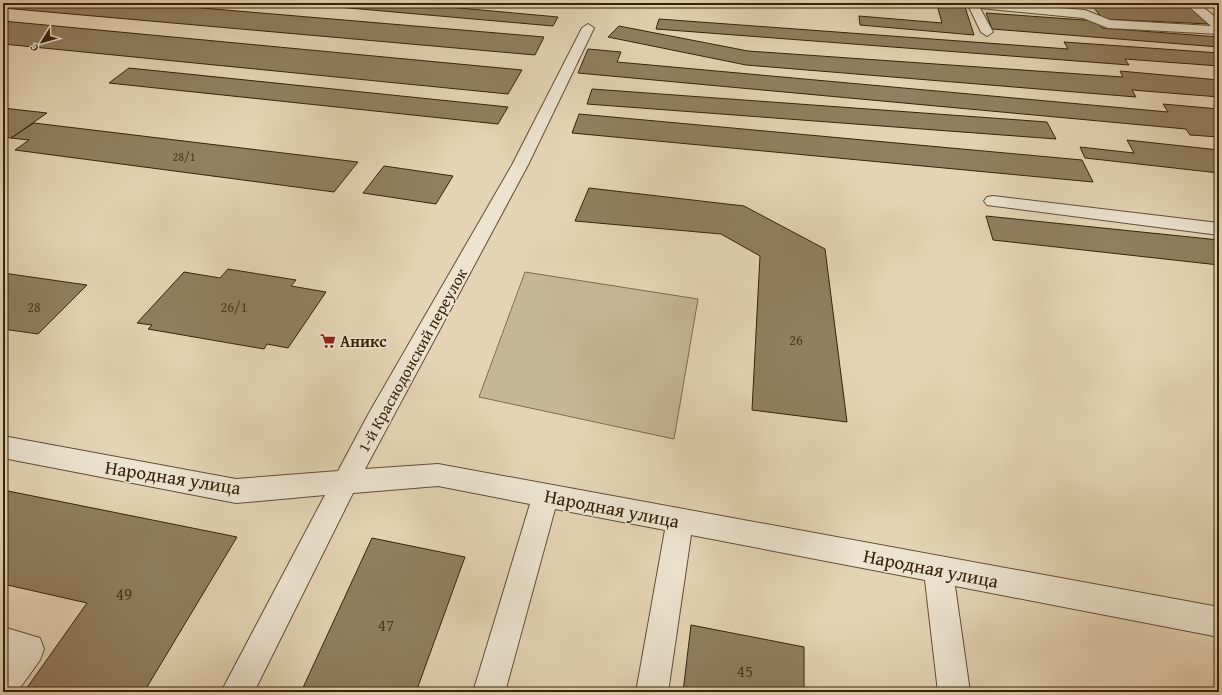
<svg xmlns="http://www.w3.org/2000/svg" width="1222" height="695" font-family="'Gentium Book Plus',serif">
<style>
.green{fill:#c6b698;stroke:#7e6c50}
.building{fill:#907f62;stroke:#352209}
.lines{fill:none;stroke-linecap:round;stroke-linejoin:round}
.minor-casing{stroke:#614e34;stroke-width:2}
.minor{fill:#ede3cf;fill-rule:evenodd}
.labels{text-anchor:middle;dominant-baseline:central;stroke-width:3;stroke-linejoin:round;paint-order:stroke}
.far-number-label{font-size:12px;fill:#4c391f}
.number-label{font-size:14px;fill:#4c391f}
.poi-label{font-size:16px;font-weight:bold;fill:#352209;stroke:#ede3cf;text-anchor:start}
.street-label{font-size:16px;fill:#352209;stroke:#ede3cf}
.near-number-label{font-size:17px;fill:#4c391f}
.near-street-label{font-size:19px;fill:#352209;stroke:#ede3cf}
</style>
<rect width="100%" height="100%" fill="#e4d4b5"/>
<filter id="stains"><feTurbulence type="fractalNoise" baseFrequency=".005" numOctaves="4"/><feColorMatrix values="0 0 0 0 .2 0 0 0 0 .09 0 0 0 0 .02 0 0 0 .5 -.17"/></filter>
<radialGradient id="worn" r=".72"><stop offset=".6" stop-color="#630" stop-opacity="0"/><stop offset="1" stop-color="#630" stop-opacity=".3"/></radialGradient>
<path class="green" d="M525 272 698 299 674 439 479 397Z"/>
<path class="building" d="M3 3H143L544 37 535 55 3 8Z
M292 3H404L558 17 553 26Z
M995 3H1187L1209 24 1103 19 1094 8Z
M937 5 965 7 974 35 860 25 859 16 942 23Z
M986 13 1098 21 1102 28 1219 37V47L992 29Z
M659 19 1068 49 1064 42 1219 53V66L1125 59 1129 65 656 29Z
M3 21 522 70 508 94 3 44Z
M619 26 748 51 1123 77 1120 71 1219 80V97L1132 90 1136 97 746 65 608 37Z
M588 49 621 52 617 62 1168 112 1163 104 1219 109V137L1190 135 1186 129 578 73Z
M129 68 508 107 498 124 109 83Z
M592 89 1047 122 1056 139 587 104Z
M3 108 47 113 11 138 3 137Z
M579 114 1082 160 1093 182 572 133Z
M34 123 358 162 334 192 15 150 29 140 11 138Z
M1127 140 1219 150V173L1085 158 1080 147 1134 153Z
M384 166 453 176 436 204 363 193Z
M589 188 744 206 825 249 847 422 752 410 760 256 721 234 575 221Z
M986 216 1219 240V265L993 240Z
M228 269 296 280 291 286 326 292 288 348 267 344 264 349 148 329 152 325 137 323 184 272 220 278Z
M3 273 87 285 38 334 3 329Z
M3 490 237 537 144 692H24L87 603 3 584Z
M372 538 465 557 416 692H301Z
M691 625 804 647V692H683Z"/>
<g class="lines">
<defs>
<path id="minor" d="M967 3H1002L1085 10 1110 20 1211 26 1185 3H1198L1219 20V34L1108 28 1083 18 980 8 993 32 987 36 981 32Z
M588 24 594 28 528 165 365 469 438 464 1219 607V637L955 586 970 692H938L925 580 691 535 668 692H636L665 530 555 509 505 692H473L530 504 438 486 353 493 254 692H221L325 495 236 503 3 458V436L236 479 338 471 369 413 512 165 582 28Z
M993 196 1219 223V235L987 205 984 201 987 197Z
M3 627 40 638 44 649 40 660 17 692H3Z"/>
</defs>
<use href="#minor" class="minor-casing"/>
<use href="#minor" class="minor"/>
</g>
<defs>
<symbol id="supermarket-bare" viewBox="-9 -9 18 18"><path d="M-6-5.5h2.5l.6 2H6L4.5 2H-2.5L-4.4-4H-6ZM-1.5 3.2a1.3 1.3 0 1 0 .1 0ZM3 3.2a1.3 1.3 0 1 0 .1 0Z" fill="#8f2418" stroke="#ede3cf" stroke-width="2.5" paint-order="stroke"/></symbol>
</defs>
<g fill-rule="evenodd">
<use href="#supermarket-bare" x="317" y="330" width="22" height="22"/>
</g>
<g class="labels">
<g class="far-number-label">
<text x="184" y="156">28/1</text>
</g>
<g class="number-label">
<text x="34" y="307">28</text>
<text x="234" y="307">26/1</text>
<text x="796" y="340">26</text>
</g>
<g class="poi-label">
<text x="340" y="341">Аникс</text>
</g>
<g class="street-label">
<text transform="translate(412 360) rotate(-61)">1-й Краснодонский переулок</text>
</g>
<g class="near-number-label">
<text x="124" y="593">49</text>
<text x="386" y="624">47</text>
<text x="745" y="670">45</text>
</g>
<g class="near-street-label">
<text transform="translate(173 477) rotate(9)">Народная улица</text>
<text transform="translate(612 508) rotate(11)">Народная улица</text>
<text transform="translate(931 568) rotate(11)">Народная улица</text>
</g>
</g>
<rect width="1222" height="695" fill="none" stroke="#e4d4b5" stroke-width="16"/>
<rect x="4" y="4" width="1214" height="687" fill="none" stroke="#352209" stroke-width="2"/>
<rect x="8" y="8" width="1206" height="679" fill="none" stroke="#352209"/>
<g transform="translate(42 42) rotate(233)" stroke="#ede3cf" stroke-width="3" paint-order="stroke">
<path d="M0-3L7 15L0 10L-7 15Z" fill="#352209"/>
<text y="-6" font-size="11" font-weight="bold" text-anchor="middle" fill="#352209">С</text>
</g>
<rect width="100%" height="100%" filter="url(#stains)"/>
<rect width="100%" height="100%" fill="url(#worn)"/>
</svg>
